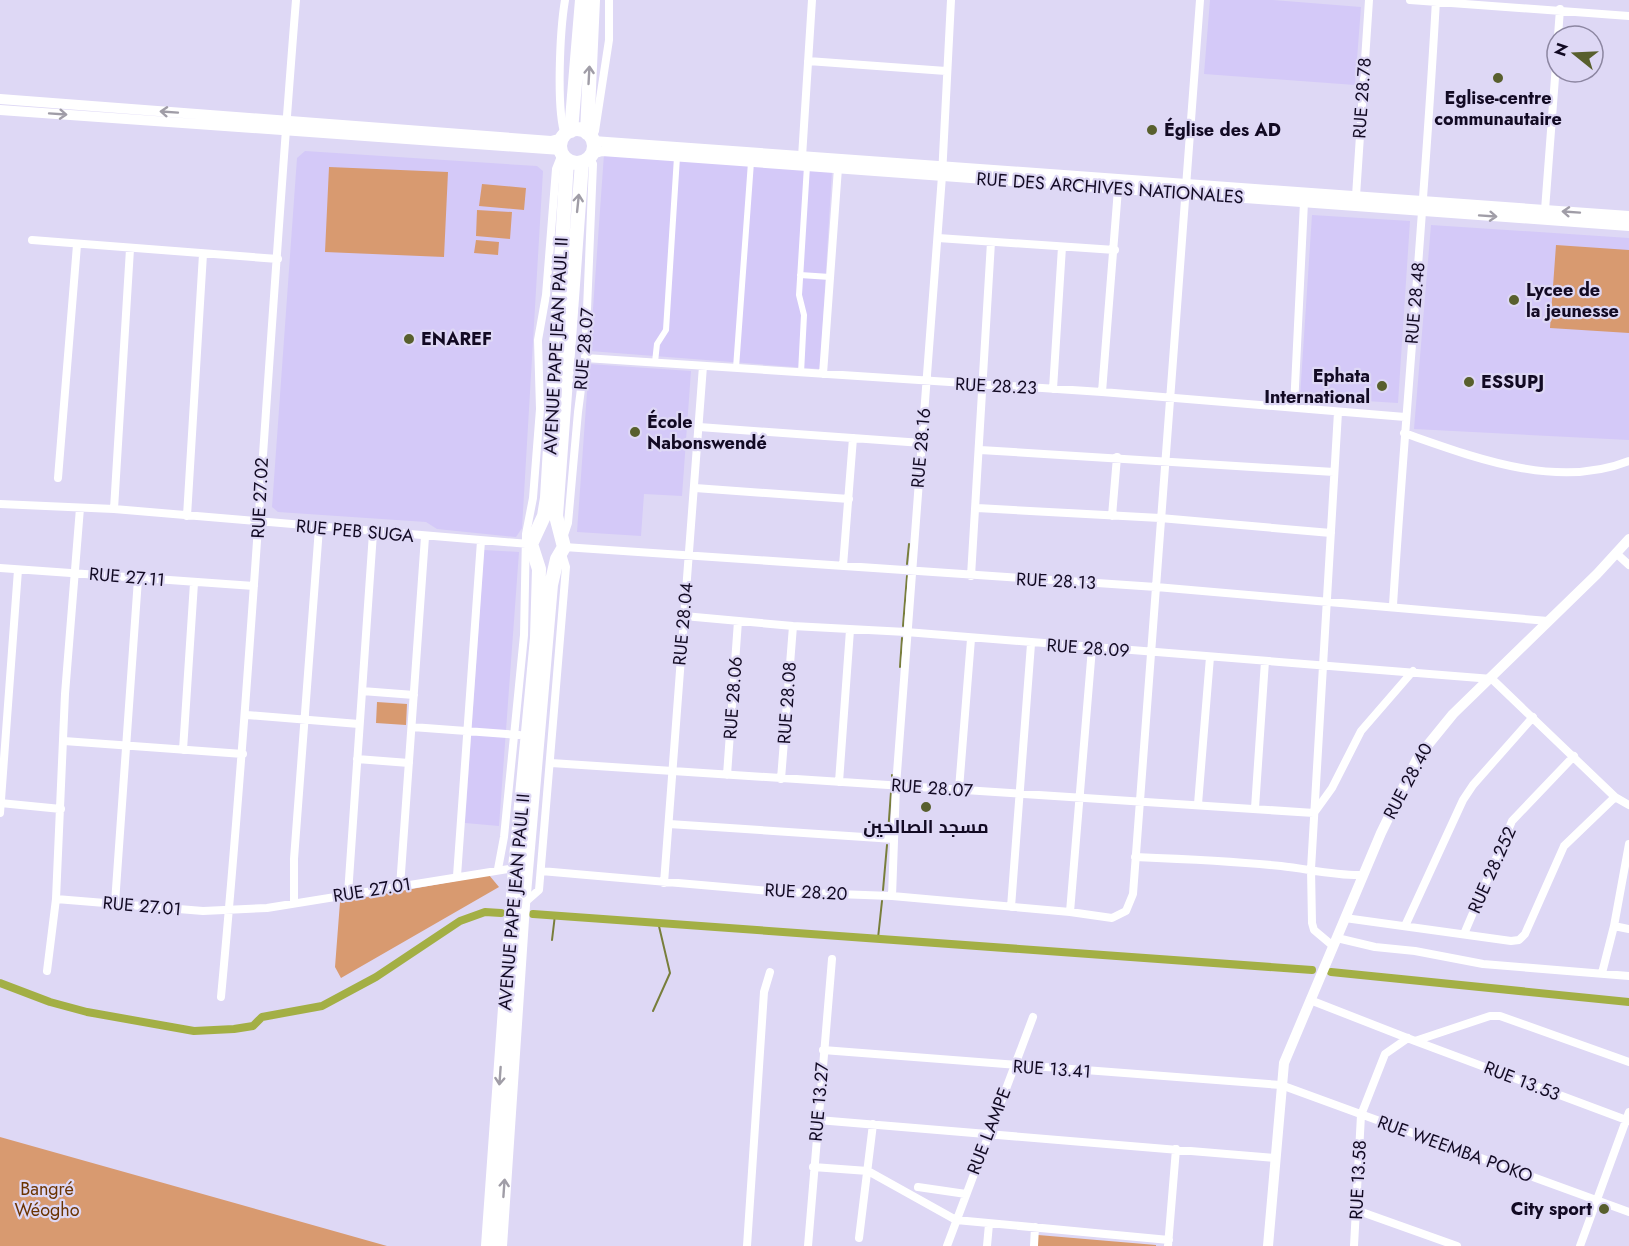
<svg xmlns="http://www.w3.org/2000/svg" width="1629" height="1246" font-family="Jost,Cairo,sans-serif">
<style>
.built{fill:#d4c9f8}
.green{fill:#d89a70}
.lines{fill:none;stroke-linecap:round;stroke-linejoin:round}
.stream{stroke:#787e3b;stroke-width:2}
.canal{stroke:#a3af45;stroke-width:8}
.pedestrian{stroke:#fff;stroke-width:6}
.minor{stroke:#fff;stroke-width:8}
.tertiary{stroke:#fff;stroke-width:10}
.trunk{stroke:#fff;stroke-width:14}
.oneway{stroke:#a09da7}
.poi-dot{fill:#585f2d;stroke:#ded8f5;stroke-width:2}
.labels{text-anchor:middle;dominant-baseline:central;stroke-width:4.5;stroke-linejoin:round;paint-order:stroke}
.street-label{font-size:18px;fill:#120a23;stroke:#ded8f5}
.poi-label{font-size:18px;font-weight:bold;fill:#120a23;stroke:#ded8f5;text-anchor:start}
.park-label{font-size:18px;fill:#6a3300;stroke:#ded8f5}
</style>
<rect width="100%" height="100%" fill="#ded8f5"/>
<path class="built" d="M1210 0H1273L1361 7 1355 85 1204 74Z
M305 151 537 166 543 171 522 528 516 537 437 529 426 522 278 512 272 507 297 158Z
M604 154 832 171 820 369 590 351Z
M1312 215 1410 221 1398 403 1300 397Z
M1431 225 1629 238V440L1414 429Z
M589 364 691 371 682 496 644 494 641 536 577 532Z
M484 550 519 552 499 826 465 823Z"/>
<path class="green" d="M329 167 448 172 444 257 325 252Z
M482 184 526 188 524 210 479 206Z
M477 210 512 212 510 239 476 236Z
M476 240 499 242 498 255 474 253Z
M1556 245 1629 250V333L1550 328Z
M377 702 407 704 406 725 376 723Z
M489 875 499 887 341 978 335 967 340 902Z
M0 1137 387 1246H0Z
M1038 1235 1156 1245V1246H1038Z"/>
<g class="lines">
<path class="stream" d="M907 564 909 544
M903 626 907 576
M900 667 902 638
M892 780V775
M888 833 891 792
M883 890 887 845
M878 938 882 901
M552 940 555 915
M653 1011 670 973 658 922"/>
<path class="canal" d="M533 914 1312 970
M1331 972 1629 1002
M0 983 50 1002 87 1012 194 1031 234 1029 253 1026 262 1017 322 1006 376 977 460 921 485 912 501 913"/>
<path class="pedestrian" d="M800 275 830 277
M655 362 657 344 666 330 677 157
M736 368 751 162
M801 373 804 315 799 295 807 166"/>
<path class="minor" d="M1410 0 1629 16
M1558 36 1560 9
M808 61 946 71
M565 135C556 109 560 30 565 0
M591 138 595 131 609 40V0
M802 157 812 0
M1356 196 1369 0
M1545 210 1557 51
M938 238 1115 250
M32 240 278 259
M585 358 1102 392 1405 417
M823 374 838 168
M1053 389 1062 247
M1102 392 1118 189
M1294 407 1304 202
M699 427 922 443
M1404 433C1473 457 1557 490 1629 461
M980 450 1334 472
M58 478 77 245
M695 488 849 499
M0 504 114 509 529 544
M977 508 1160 518 1331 533
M114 509 130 249
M187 516 203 254
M1112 516 1117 457
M563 538 568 523 578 412 585 358 593 164 589 158
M564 547 1156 587 1548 621
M1617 554 1629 565
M843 566 853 438
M0 568 254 586
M971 576 991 242
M1393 605C1406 403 1425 202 1436 0
M684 616 793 626 906 632 1492 679 1615 797 1629 805
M362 691 414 695
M247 715 359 724
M412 727 519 735
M64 741 243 754
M183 750 194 583
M357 759 409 763
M551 763 1314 813 1332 788 1361 731 1413 671
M727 775 738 621
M781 779 793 626
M839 782 850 630
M959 789 971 639
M0 803 61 809
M1198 804 1210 657
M1255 808 1265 661
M0 813 18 570
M669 824 894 839
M1135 857C1184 859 1233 861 1281 866 1309 869 1335 876 1363 875
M498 869 504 837 524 635 526 534 533 498 540 409 538 340 546 295 556 169 562 154
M541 871 782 892 892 896 1070 912 1112 918 1126 911 1133 894 1200 0
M457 876 481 541
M664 883 703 366
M400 887 425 537
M348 894 373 533
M892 896 896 786 942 176 951 0
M56 899 203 911 267 908 515 868
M115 903 138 579
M294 903V859L319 528
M523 904 539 890 566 567 562 554
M1011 907 1031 644
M1070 912 1092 648
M1345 918 1511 941 1519 940 1525 934 1564 846 1615 797
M1405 926 1463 800 1473 785 1533 717
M1614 926 1629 929
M1464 934 1512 821 1574 756
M1337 938 1375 947 1415 951 1483 964 1629 976
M1333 946 1314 930 1312 923 1311 869 1338 412
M47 971 56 899 65 694 80 508
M1602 973 1614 926 1629 844
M221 997C252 665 269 332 296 0
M1310 1000 1415 1041 1490 1016H1500L1629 1062
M1415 1041 1629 1121
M823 1050 1281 1085 1629 1212
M818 1120 1275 1158
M813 1167 868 1171 956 1220 1169 1240
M918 1187 966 1194
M1356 1210 1457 1246
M859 1238 873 1124
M747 1246 764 992 770 972
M808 1246 832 959
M947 1246 1033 1017
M987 1246 989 1224
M1034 1246 1035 1227
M1168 1246 1176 1149
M1354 1246 1361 1115 1385 1054 1408 1038
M1580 1246 1629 1112"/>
<path class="tertiary" d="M0 99 551 141 562 138
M0 110 561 150
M593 141 1629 216
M592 154 602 151 1629 226
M1268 1246 1284 1063 1381 833 1418 757 1453 714 1597 574 1629 539"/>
<path class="trunk" d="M560 146a17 17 0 1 1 34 0a17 17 0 1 1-34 0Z
M571 131 582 0
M587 133 593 0
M488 1246 515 868 537 638 539 569 531 544 544 516 547 498 567 160
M500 1246 523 905 551 585 557 559 564 547 556 516 582 162"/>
</g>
<defs><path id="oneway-shaft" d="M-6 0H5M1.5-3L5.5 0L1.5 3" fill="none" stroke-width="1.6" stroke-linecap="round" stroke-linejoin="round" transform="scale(1.5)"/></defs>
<g class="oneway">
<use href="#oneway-shaft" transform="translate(589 75) rotate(-87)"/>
<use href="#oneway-shaft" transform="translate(169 112) rotate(-176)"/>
<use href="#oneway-shaft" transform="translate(58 114) rotate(4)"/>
<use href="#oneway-shaft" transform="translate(578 203) rotate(-84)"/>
<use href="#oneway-shaft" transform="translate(1571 212) rotate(-176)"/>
<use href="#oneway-shaft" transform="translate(1488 216) rotate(4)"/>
<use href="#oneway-shaft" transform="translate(500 1076) rotate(94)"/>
<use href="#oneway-shaft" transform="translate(504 1188) rotate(-86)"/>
</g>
<g class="poi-dot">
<circle cx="1498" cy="78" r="6"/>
<circle cx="1152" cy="130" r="6"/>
<circle cx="1514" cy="300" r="6"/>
<circle cx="409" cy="339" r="6"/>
<circle cx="1469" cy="382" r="6"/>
<circle cx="1382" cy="386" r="6"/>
<circle cx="635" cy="432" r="6"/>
<circle cx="926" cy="807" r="6"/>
<circle cx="1604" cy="1209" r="6"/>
</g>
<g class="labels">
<g class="street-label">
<text transform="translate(1362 98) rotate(-86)">RUE 28.78</text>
<text transform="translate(1110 188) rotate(4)">RUE DES ARCHIVES NATIONALES</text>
<text transform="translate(1415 303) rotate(-85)">RUE 28.48</text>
<text transform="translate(556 346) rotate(-87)">AVENUE PAPE JEAN PAUL II</text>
<text transform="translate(584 349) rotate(-85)">RUE 28.07</text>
<text transform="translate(996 386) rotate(3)">RUE 28.23</text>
<text transform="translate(921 448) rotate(-85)">RUE 28.16</text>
<text transform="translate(260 498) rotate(-87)">RUE 27.02</text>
<text transform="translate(355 531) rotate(5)">RUE PEB SUGA</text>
<text transform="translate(127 577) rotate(5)">RUE 27.11</text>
<text transform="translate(1056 581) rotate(3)">RUE 28.13</text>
<text transform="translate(683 624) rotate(-85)">RUE 28.04</text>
<text transform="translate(1088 648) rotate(4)">RUE 28.09</text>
<text transform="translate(733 698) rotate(-86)">RUE 28.06</text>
<text transform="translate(787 703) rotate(-86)">RUE 28.08</text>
<text transform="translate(1408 781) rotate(-62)">RUE 28.40</text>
<text transform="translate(932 788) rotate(4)">RUE 28.07</text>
<text transform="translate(1492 870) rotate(-66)">RUE 28.252</text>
<text transform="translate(372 890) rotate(-9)">RUE 27.01</text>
<text transform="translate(806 892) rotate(3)">RUE 28.20</text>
<text transform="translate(514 902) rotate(-85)">AVENUE PAPE JEAN PAUL II</text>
<text transform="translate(142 906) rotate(5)">RUE 27.01</text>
<text transform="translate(1052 1069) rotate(4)">RUE 13.41</text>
<text transform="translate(1522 1081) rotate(21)">RUE 13.53</text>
<text transform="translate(819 1102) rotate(-85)">RUE 13.27</text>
<text transform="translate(989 1131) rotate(-69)">RUE LAMPE</text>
<text transform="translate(1455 1149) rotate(20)">RUE WEEMBA POKO</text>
<text transform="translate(1358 1180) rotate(-87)">RUE 13.58</text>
</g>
<g class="poi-label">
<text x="1498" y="98" text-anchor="middle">Eglise-centre<tspan x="1498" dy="21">communautaire</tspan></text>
<text x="1164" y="130">Église des AD</text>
<text x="1526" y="290">Lycee de<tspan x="1526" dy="21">la jeunesse</tspan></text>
<text x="421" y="339">ENAREF</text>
<text x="1370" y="376" text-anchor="end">Ephata<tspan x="1370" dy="21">International</tspan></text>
<text x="1481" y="382">ESSUPJ</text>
<text x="647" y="422">École<tspan x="647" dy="21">Nabonswendé</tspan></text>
<text x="926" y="827" text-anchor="middle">مسجد الصالحين</text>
<text x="1592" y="1209" text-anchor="end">City sport</text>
</g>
<g class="park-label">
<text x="47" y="1189">Bangré<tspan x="47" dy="21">Wéogho</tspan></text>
</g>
</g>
<g transform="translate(1575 54) rotate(288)"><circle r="28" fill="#ded8f5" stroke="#8c86a1" stroke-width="1.5"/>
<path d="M0-4.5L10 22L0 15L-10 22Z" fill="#585f2d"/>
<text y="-9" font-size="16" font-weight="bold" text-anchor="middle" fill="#120a23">N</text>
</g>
</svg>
